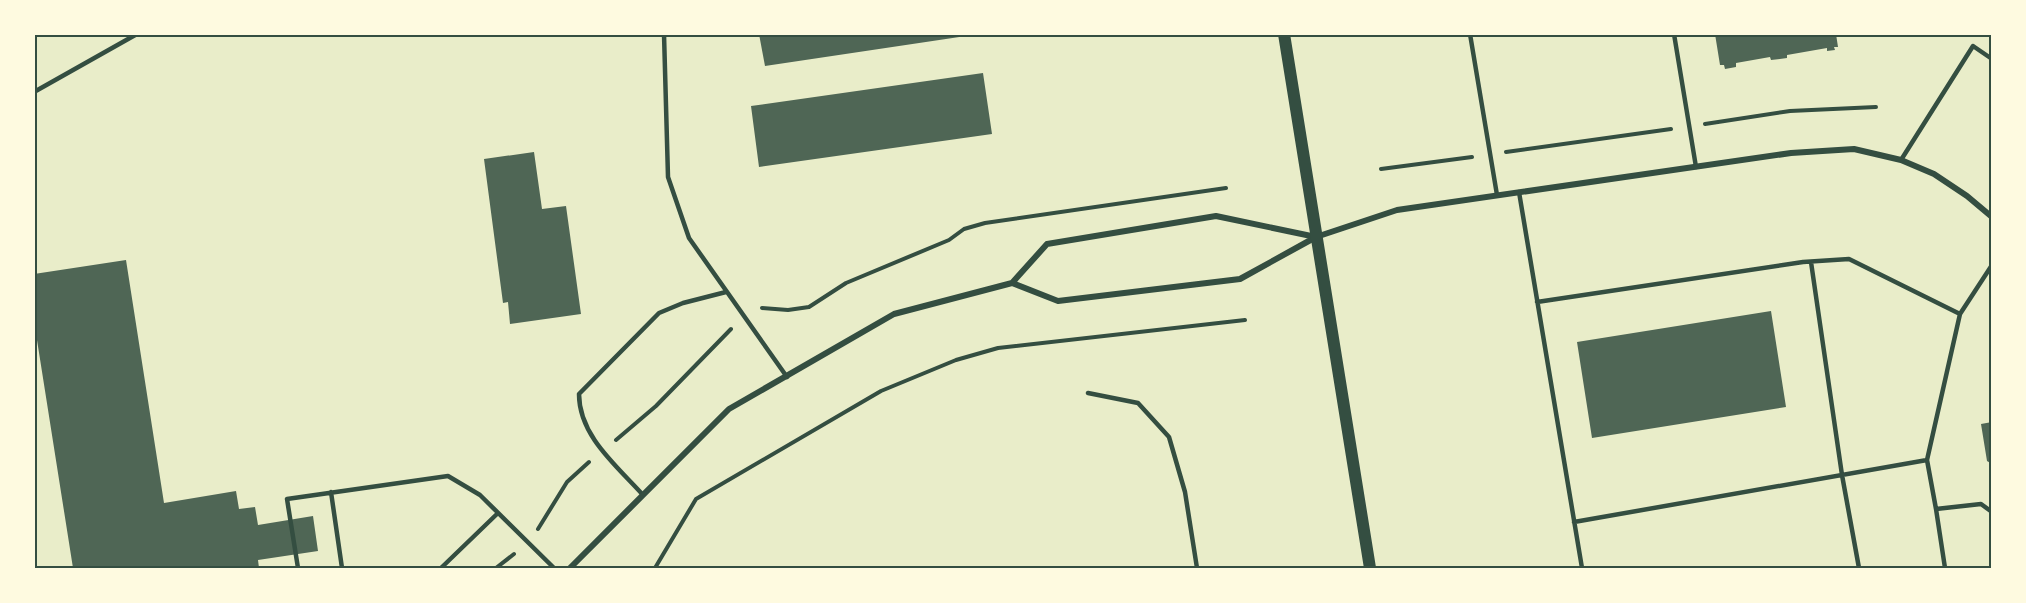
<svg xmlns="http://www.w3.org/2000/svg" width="2026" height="603" font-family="'Open Sans',sans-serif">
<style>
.building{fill:#4f6655}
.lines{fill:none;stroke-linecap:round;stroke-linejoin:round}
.path{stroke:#344e41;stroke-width:4}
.service{stroke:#344e41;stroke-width:4.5}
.minor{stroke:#344e41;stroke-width:6}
.secondary{stroke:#344e41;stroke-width:12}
.neatline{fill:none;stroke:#344e41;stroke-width:2}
</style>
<rect width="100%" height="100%" fill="#e9edc9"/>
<path class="building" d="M759 34H966V36L765 66Z
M1715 34H1836L1838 47H1834L1835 50 1827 51V48L1787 55V58L1771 60 1770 57 1736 63V67L1725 69 1724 65H1720Z
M983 73 992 134 759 167 751 106Z
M534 152 542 209 566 206 581 314 510 324 508 302 503 303 484 159Z
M126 260 164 503 236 491 239 509 255 507 258 525 313 516 318 551 258 560 259 568H73L34 321V274Z
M1771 311 1786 407 1592 438 1577 342Z
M1992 422V464L1987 461 1981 424Z"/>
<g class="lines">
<path class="path" d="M1705 124 1790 111 1876 107
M1506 152 1671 129
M1381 169 1472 157
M762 308 788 310 809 307 846 283 949 240 964 229 985 223 1226 188
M616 440 656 406 731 329
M538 529 567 482 589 462
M496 568 514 554
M655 568 696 499 881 391 956 360 998 348 1245 320"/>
<path class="service" d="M664 34 668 177 689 238 787 377
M1470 34 1497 195
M1674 34 1696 167
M34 92 137 34
M1901 160 1973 46 1992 59
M1519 192 1582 568
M1811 262 1842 475 1859 568
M1992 265 1960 314 1927 460 1936 509 1981 504 1992 512
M1537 302 1803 262 1849 259 1960 314
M1088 393 1138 403 1169 437 1185 492 1197 568
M331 492 342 568
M643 495C617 466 579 436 579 394L659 313 683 303 726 292
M1936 509 1945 568
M1574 522 1927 460
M298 568 287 499 448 476 480 495 554 568
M441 568 498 513"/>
<path class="minor" d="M1012 283 1058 301 1240 279 1316 237 1397 210 1791 153 1854 149 1901 160 1934 174 1967 196 1992 217
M570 568 729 409 894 314 1012 283 1047 244 1216 216 1316 237"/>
<path class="secondary" d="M1284 34 1370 568"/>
</g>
<rect width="2026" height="603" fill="none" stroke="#fefae0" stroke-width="72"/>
<rect x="36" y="36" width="1954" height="531" class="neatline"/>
</svg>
